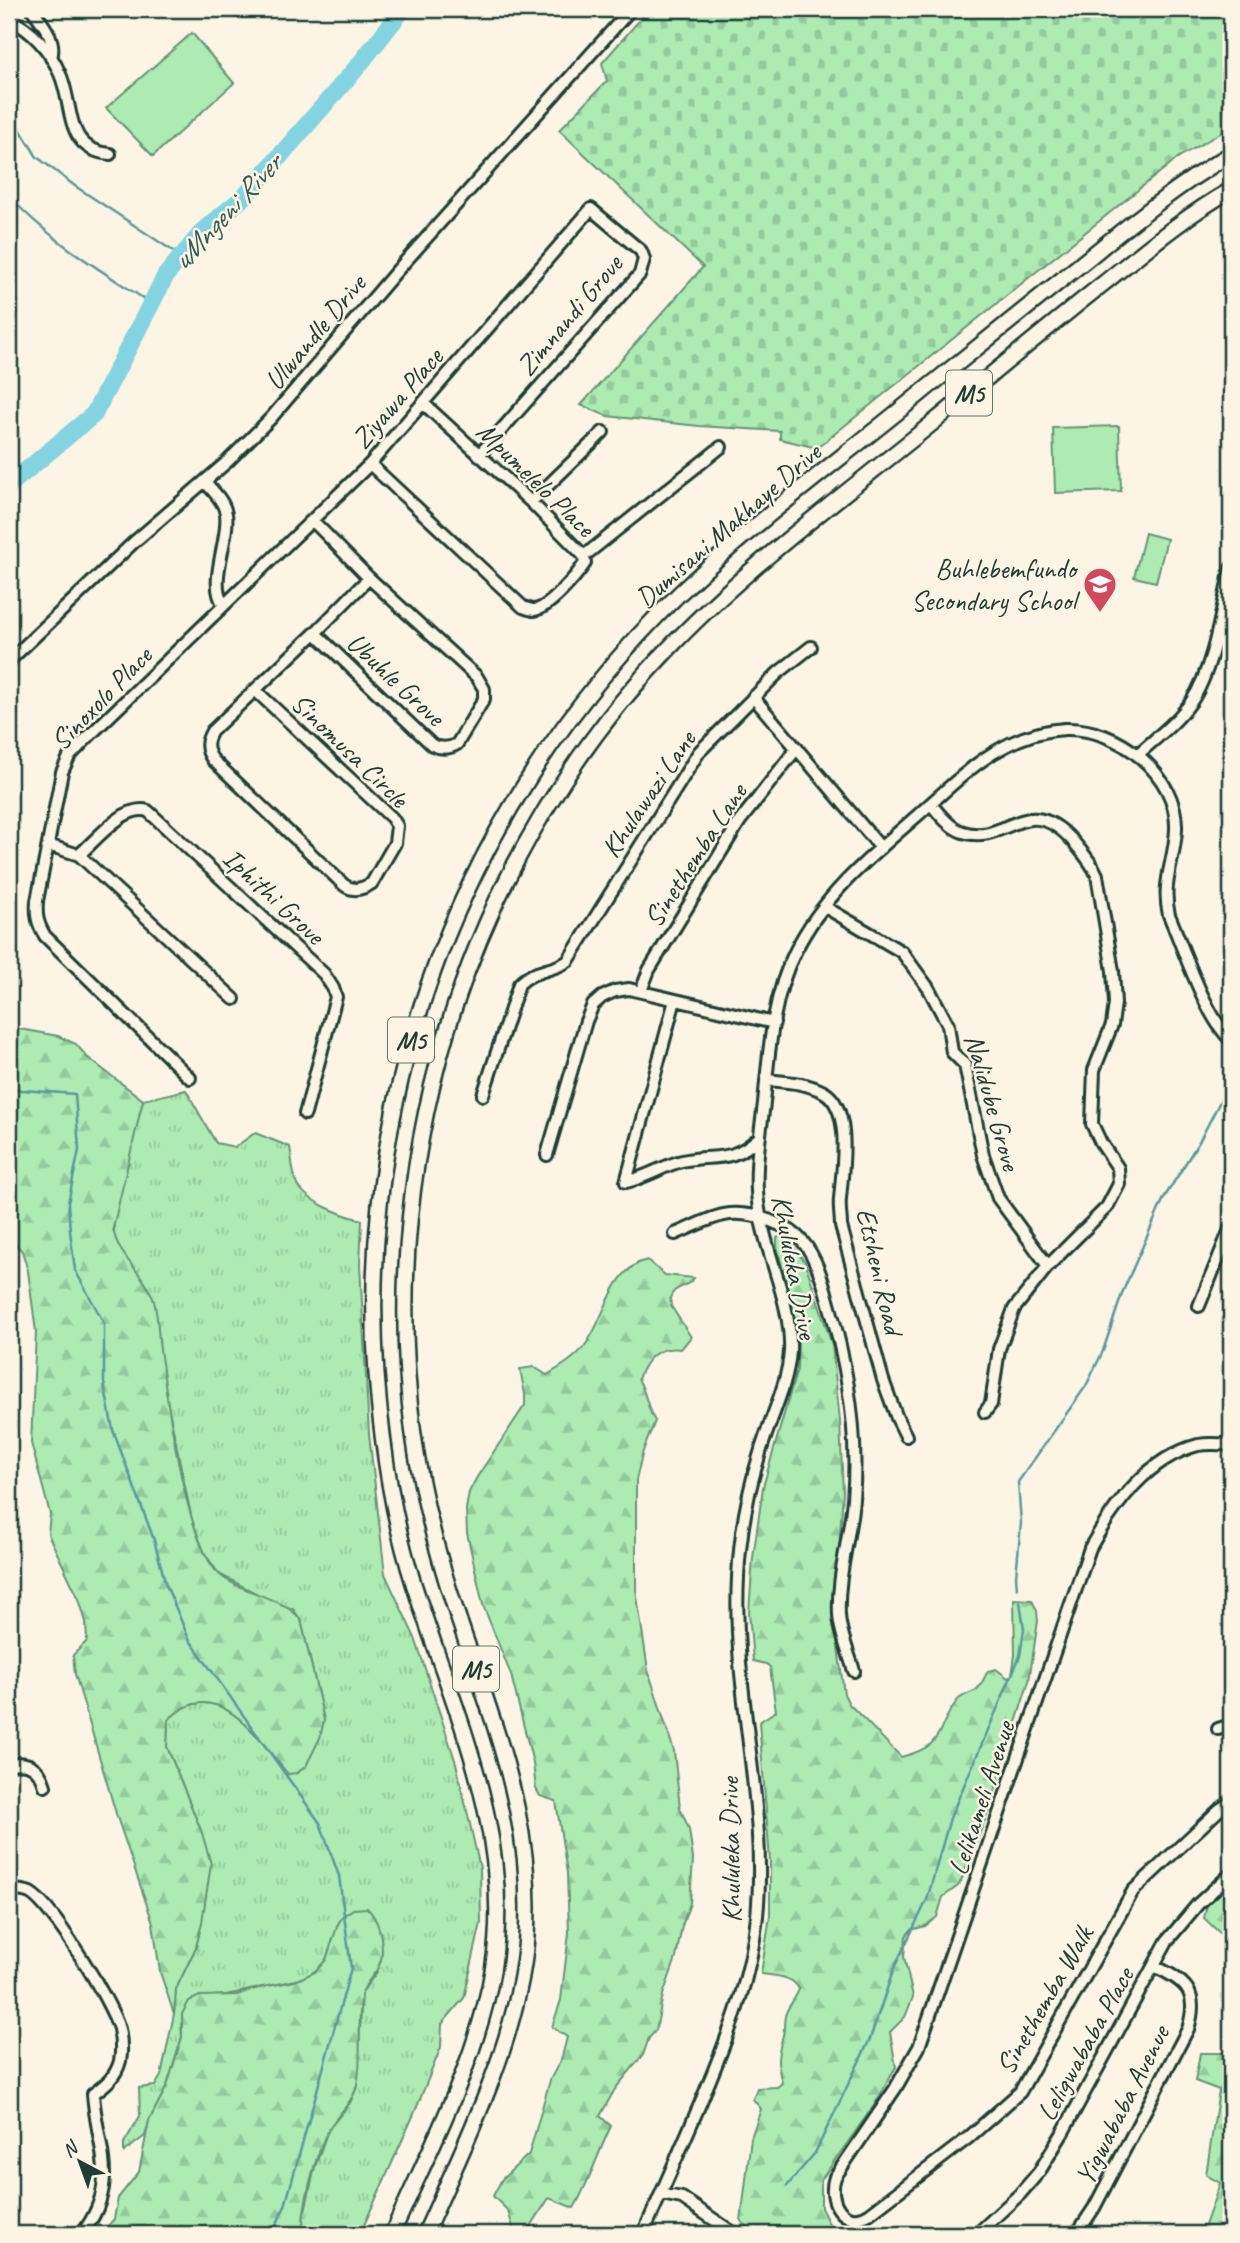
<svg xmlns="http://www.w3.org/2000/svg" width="1240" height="2243" font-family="Caveat,sans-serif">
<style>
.grass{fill:url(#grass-tufts);stroke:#669474;stroke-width:2}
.forest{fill:url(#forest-firs);stroke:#669474;stroke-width:2}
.cemetery{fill:url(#cemetery-stones);stroke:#669474;stroke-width:2}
.park{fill:#adebb3;stroke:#669474;stroke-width:2}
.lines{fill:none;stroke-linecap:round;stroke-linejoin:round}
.stream{stroke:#5c979c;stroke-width:2.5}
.river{stroke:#84d3e1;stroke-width:18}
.minor-casing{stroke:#1f3d34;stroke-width:16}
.major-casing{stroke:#1f3d34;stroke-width:19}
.minor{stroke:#fcf5e5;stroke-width:10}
.major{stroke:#fcf5e5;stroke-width:14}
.labels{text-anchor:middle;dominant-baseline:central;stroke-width:5;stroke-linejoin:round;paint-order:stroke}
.shield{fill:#fcf5e5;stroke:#617469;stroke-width:2}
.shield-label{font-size:26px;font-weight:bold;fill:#1f3d34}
.street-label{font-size:28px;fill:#1f3d34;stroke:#fcf5e5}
.poi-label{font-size:28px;fill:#1f3d34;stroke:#fcf5e5;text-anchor:end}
.water-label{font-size:30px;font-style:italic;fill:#335b57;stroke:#fcf5e5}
</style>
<defs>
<pattern id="grass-tufts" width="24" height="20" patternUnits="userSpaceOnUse" patternTransform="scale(1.75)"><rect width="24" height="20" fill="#adebb3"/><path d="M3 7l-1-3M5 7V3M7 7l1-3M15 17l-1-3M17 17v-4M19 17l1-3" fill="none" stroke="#94ca9b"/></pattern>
<pattern id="forest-firs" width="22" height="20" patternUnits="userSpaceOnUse" patternTransform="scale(1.75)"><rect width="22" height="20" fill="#adebb3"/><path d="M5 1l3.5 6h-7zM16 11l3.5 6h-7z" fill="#94ca9b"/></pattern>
<pattern id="cemetery-stones" width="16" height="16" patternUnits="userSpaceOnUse" patternTransform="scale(1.75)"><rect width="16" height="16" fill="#adebb3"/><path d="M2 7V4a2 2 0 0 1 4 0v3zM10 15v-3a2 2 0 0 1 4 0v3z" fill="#94ca9b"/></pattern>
</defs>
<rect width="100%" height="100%" fill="#fcf5e5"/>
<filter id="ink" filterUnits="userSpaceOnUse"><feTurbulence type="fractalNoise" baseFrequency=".0143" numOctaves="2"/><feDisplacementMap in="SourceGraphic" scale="14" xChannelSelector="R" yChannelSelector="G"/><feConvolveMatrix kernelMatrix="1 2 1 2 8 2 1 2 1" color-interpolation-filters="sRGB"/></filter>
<g filter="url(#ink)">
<path class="grass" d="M186 1090 216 1143 235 1147 255 1133 290 1147C292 1158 292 1171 296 1181 304 1202 342 1215 362 1220L360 1265 369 1434 385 1574 415 1638 456 1763 480 1868 481 1923 464 1998 442 2024 441 2047 414 2114 360 2234H303L302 2224 315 2167 328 2130 350 2103 357 2087 362 1992 377 1972 343 1916C334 1930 334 1949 324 1962 309 1982 282 1982 259 1988 237 1993 223 1997 200 1996L181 2024 182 2037 167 2086 149 2121 145 2136 124 2152V2143L140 2116 139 2088 155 2086 161 2076 174 2014 176 1989 196 1947 202 1922V1833L167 1747 168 1720C217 1671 258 1739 289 1774L324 1720 301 1620 293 1609 267 1599 219 1574 205 1554 192 1520 168 1405 114 1238V1216L143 1100Z"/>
<path class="forest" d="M9 1027 58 1036 76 1044 87 1057 143 1100 113 1228C118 1259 145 1272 154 1301 158 1316 158 1334 160 1349 167 1397 185 1543 219 1574 240 1593 284 1597 301 1620L324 1720 320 1738 306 1766 297 1773 288 1774C258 1739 217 1671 168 1720L167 1747 202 1833 211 1864 202 1922 196 1947 176 1989 174 2014 160 1972 153 1923 117 1817 75 1674 73 1655 87 1641 86 1622 79 1599 48 1534 50 1514 31 1443 36 1332 28 1271 22 1251 9 1237Z
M780 1236 788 1240 805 1262 832 1345 840 1421 843 1493 834 1616 844 1694 849 1704 901 1757C947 1745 933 1732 957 1701 962 1694 970 1694 976 1690 982 1686 984 1677 988 1671L996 1669 1008 1678 1012 1676 1015 1655 1014 1599 1032 1600 1037 1611 1038 1621 1029 1681 988 1812 961 1881 958 1886 943 1897 937 1917 925 1926 911 1930 906 1936 904 1957 913 1997 905 2017 890 2032 896 2067 875 2104 821 2180V2208L834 2234H755L741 2221 751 2138 761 2109 753 2099 757 2088 777 2087 782 2083C776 2060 777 2058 783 2035 785 2028 783 2020 786 2013 789 2005 796 1998 799 1989 793 1976 774 1976 761 1974L770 1916V1861L759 1722 776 1711 770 1667 766 1664 753 1661 749 1612 753 1558 763 1487 797 1369 798 1334 777 1246V1238Z
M647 1260 665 1275 694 1278C688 1288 674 1285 670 1298L671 1306 691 1337 681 1349C657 1346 646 1358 638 1379 647 1393 646 1407 655 1421L643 1451 636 1480V1590L648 1670 674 1751 680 1808 689 1829 693 1859 690 1903 682 1926 676 1958 663 1995 656 2030 649 2038 643 2055 615 2089 600 2116 611 2126C598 2153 589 2182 574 2208L549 2198 528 2231 532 2234H515L508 2211 493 2196 502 2179 529 2154 550 2080 562 2057 567 2037 552 2027 561 2000 569 1933 567 1873 556 1801 540 1796 536 1789 533 1763 511 1675 483 1605 467 1533 466 1509 469 1492 477 1477 525 1405V1394L520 1369 534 1367 547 1375C562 1366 576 1358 586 1344 605 1318 612 1268 647 1260Z
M1231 1883V1944L1204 1918 1207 1905Z
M367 1908C379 1920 382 1935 382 1952 382 1972 365 1979 362 1994 356 2021 364 2066 355 2091 349 2106 336 2116 328 2131 316 2153 301 2209 303 2234H101L114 2219 118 2198 139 2172 149 2121 167 2086 182 2037V2014L189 2001 200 1996 237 1995 258 1988 295 1981 315 1972 326 1960 338 1924 343 1916 353 1909Z
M1231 2043V2234H1202L1220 2183 1206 2175 1219 2090 1195 2081 1200 2053H1228Z"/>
<path class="cemetery" d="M649 9H1231V127L1179 157 817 448 780 439V431L699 426 607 416 581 405 703 267 559 130 607 81 602 63Z"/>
<path class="park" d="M192 33 234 83 153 156 106 108Z
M1119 426 1121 491 1055 493 1053 428Z
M1145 533 1167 539 1156 582 1134 577Z"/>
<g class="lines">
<path class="stream" d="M9 111 37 157 75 186 182 257
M9 196C49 240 102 271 152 304
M9 1089 75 1094 79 1150 68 1203 70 1231 75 1270 104 1323V1383L113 1430 154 1540 166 1585 189 1639 320 1823 339 1876 351 1968 285 2206 272 2234
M1017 1589 1016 1576 1021 1523 1018 1482 1086 1386 1103 1351 1123 1291 1164 1198 1200 1140 1231 1080
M787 2186 815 2153 870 2039 894 1968 927 1900 950 1818 1020 1656 1024 1629 1020 1602"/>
<path class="river" d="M9 485 94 414 166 275 204 230 245 196 359 65 403 9"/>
<defs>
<path id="minor" d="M32 9C42 23 57 39 51 58
M9 11 11 9
M9 19C32 30 50 50 60 74 74 106 64 150 110 154
M370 464 523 607C526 608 531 610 534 610 549 609 577 575 585 563L584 556 531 502 423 403
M205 482C213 491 224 501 226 514 230 539 207 583 224 605
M531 502 603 432
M313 521 369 578 477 677 484 689V699L457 744C449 749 441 749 432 745L315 633
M584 556 721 447
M9 661 133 543 227 462 271 418 395 273 631 9
M255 690 392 818 397 826 395 843 372 883C363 889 353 892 344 885L213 760C205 749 206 741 212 731L315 633 369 578
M753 697 881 848
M1137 755C1156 738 1177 722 1191 702 1214 668 1222 608 1231 568
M931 804C939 814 950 828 963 832 1007 846 1026 790 1072 840 1081 851 1091 861 1097 875L1113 971 1115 1003 1112 1025 1094 1070 1092 1124 1101 1143 1118 1168 1119 1184 1107 1207 1048 1266 1014 1309 999 1349 991 1404 985 1412
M48 845 79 855 234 999
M79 855C96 840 124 804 148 811L324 974 333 988 336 997 305 1114
M825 907 902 952 929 989 948 1025 952 1052 965 1065 983 1155 998 1198 1048 1266
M641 991 649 970 740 821 797 748
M675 1000 626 1182C644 1178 660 1168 678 1162 714 1152 727 1167 760 1137
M190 1078 45 936C37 923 36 915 37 901L62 772 69 757 87 738 370 464 591 209 641 251 644 259 640 274 479 455
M766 1080C786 1082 805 1082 824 1092 853 1109 842 1171 840 1199 839 1208 841 1217 841 1226L883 1380 897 1418 906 1436
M483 1095 519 984C533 969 552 972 568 961L699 752 778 673 811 647
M547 1155 586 1021 593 1005 602 997 615 991 629 989 774 1023
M675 1234C693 1227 711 1216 730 1214 753 1212 788 1224 803 1242 816 1257 823 1281 828 1300 847 1364 859 1432 853 1499 850 1538 837 1576 839 1615 840 1634 849 1653 854 1671
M1199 1306 1231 1227
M1231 1445C1221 1444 1209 1443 1198 1445 1148 1458 1114 1505 1090 1548L919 2047 895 2089 835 2177C827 2200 843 2229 869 2214L968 2138 1020 2092 1133 1891 1219 1810 1231 1802
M1218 1729 1231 1725
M9 1764C28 1761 39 1766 45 1786
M9 1890C16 1890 24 1890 30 1893 52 1905 112 2003 119 2029 121 2039 122 2051 120 2061 116 2077 105 2085 93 2094 97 2149 121 2182 82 2234
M661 2194 682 2198 735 2234
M643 2234C664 2187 685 2140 705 2092 729 2034 751 1979 757 1916 768 1803 732 1691 738 1577 740 1535 747 1494 760 1453 769 1421 788 1385 790 1351 792 1303 766 1256 759 1209 753 1175 760 1137 764 1103 769 1053 772 997 795 952 822 896 872 855 918 815 961 777 1003 732 1065 729 1117 727 1178 774 1176 829 1175 861 1161 882 1169 915 1183 947 1206 1018 1231 1040
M977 2234 1020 2194 1039 2172 1062 2134 1167 1941 1198 1904 1231 1874
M1073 2234 1080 2229 1094 2208 1188 2029C1200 1991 1185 1981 1154 1966"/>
<path id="major" d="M392 2234C429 2150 478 2060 493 1968 514 1832 454 1711 414 1585 399 1538 389 1488 383 1439 341 1123 451 816 679 594 756 520 845 456 927 388 982 344 1036 300 1091 256 1136 219 1181 183 1231 154
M425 2234C463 2148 511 2054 524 1961 541 1832 494 1727 455 1608 436 1550 421 1491 413 1431 376 1145 474 847 676 641 755 560 848 492 935 421 991 375 1047 328 1104 283 1145 250 1185 216 1231 190"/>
</defs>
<use href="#minor" class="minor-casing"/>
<use href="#major" class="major-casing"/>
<use href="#minor" class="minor"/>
<use href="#major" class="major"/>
</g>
</g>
<defs>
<symbol id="school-pin" viewBox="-11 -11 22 30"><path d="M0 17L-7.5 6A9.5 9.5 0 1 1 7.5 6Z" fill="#d1495b" stroke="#fcf5e5"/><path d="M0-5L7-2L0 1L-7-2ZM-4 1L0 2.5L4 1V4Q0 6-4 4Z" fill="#fff"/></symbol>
</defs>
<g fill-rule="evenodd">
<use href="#school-pin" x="1081" y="565" width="38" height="52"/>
</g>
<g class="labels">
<g class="shield">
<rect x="946" y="370.5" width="46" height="45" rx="5"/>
<rect x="388" y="1017.5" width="46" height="45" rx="5"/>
<rect x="453" y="1646.5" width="46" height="45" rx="5"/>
</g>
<g class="shield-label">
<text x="969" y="393">M5</text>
<text x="411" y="1040">M5</text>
<text x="476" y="1669">M5</text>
</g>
<g class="street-label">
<text transform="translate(569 315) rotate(-50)">Zimnandi Grove</text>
<text transform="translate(315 332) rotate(-50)">Ulwandle Drive</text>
<text transform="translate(397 398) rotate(-49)">Ziyawa Place</text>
<text transform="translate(536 479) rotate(44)">Mpumelelo Place</text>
<text transform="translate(728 525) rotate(-41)">Dumisani Makhaye Drive</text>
<text transform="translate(396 679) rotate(43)">Ubuhle Grove</text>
<text transform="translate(101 698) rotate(-46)">Sinoxolo Place</text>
<text transform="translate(350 750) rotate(44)">Sinomusa Circle</text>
<text transform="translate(648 794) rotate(-56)">Khulawazi Lane</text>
<text transform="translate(695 855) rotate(-57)">Sinethemba Lane</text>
<text transform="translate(274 896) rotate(43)">Iphithi Grove</text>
<text transform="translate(993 1102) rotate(74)">Nalidube Grove</text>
<text transform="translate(795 1267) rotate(79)">Khululeka Drive</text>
<text transform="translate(880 1271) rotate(77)">Etsheni Road</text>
<text transform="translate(981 1798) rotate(-72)">Lelikameli Avenue</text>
<text transform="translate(730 1850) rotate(-91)">Khululeka Drive</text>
<text transform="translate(1044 2000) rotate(-60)">Sinethemba Walk</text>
<text transform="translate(1085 2044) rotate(-61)">Leligwababa Place</text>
<text transform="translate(1122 2105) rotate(-63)">Yigwababa Avenue</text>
</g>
<g class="poi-label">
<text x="1076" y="568">Buhlebemfundo<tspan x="1076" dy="32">Secondary School</tspan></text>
</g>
<g class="water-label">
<text transform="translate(226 212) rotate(-47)">uMngeni River</text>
</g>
</g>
<rect width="1240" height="2243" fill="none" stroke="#fcf5e5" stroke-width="35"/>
<rect x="18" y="18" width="1205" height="2208" fill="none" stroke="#1f3d34" stroke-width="2.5" filter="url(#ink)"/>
<g transform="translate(80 2162) rotate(319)" stroke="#fcf5e5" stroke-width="5" paint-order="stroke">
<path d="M0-5L12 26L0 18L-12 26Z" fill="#1f3d34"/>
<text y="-10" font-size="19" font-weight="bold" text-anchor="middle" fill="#1f3d34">N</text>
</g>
</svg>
